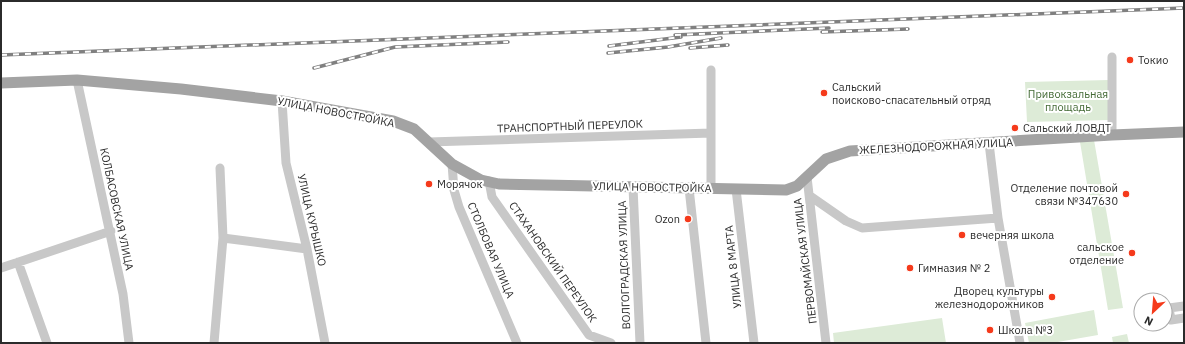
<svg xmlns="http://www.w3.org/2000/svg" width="1185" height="344" font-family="'IBM Plex Sans',sans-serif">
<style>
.green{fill:#ddebd7}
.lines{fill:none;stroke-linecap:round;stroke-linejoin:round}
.minor{stroke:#c8c8c8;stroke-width:9}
.major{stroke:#a3a3a3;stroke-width:11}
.rail-casing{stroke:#808080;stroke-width:3.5}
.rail{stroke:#fff;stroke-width:2;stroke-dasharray:6;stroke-linecap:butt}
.poi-dot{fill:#f53a1b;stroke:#fff;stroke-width:1.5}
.labels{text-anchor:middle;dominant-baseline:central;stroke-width:4;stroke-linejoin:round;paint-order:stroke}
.poi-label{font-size:11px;fill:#2b2b2b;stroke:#fff;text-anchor:start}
.park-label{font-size:11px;fill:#436a35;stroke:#fff}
.street-label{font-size:11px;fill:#2b2b2b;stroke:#fff}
</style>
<rect width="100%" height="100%" fill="#fff"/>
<path class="green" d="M1109 80 1110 120 1027 122 1025 82Z
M1094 140 1123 308 1108 310 1080 142Z
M1094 310 1098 335 1052 343H1029L1025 323Z
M942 318 946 343H834L833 333Z
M1127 334 1129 343H1113L1112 337Z"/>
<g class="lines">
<path class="minor" d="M1112 57V135
M77 80 123 294 129 343
M282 101 286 163 307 249 325 343
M429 142 711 133
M989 143 998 218 1020 343
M452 164 454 190 459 207 517 343
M807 177 826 343
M489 181 492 197 589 335 611 343
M633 187 640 343
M689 188 706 343
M711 188V70
M736 189 754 343
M810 196 846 221 862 228 998 218
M223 238 307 249
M18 262 47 343
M1 268 111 231
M1184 306 1169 308 1171 320 1184 318
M214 343 223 238 220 168"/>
<path class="major" d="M1 83 77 80 181 89 282 101 393 121 414 129 452 164 481 180 499 184 786 190 797 186 826 159 850 151 1112 135 1184 132"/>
<defs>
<path id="rail" d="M822 32 908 29
M675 35 829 28
M609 46 681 37
M690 48 728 45
M608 53 668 47 721 38
M1 55 1184 8
M314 68 395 47 508 42"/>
</defs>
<use href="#rail" class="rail-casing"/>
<use href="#rail" class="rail"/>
</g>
<g class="poi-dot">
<circle cx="1130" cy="60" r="4"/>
<circle cx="824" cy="93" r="4"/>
<circle cx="1015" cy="128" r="4"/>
<circle cx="429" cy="184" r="4"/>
<circle cx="1126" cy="194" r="4"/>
<circle cx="688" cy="219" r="4"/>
<circle cx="962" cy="235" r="4"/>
<circle cx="1132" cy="253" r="4"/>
<circle cx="910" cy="268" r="4"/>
<circle cx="1052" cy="297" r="4"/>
<circle cx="990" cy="330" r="4"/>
</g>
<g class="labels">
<g class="poi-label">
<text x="1138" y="60">Токио</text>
<text x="832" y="87">Сальский<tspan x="832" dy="13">поисково-спасательный отряд</tspan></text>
<text x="1023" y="128">Сальский ЛОВДТ</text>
<text x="437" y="184">Морячок</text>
<text x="1118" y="188" text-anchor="end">Отделение почтовой<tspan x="1118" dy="13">связи №347630</tspan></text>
<text x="680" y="219" text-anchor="end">Ozon</text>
<text x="970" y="235">вечерняя школа</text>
<text x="1124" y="247" text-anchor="end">сальское<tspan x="1124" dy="13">отделение</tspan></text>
<text x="918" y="268">Гимназия № 2</text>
<text x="1044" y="291" text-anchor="end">Дворец культуры<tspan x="1044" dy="13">железнодорожников</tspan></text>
<text x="998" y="330">Школа №3</text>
</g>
<g class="park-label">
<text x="1068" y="94">Привокзальная<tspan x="1068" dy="13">площадь</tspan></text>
</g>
<g class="street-label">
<text transform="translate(336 112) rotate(11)">УЛИЦА НОВОСТРОЙКА</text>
<text transform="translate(570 126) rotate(-2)">ТРАНСПОРТНЫЙ ПЕРЕУЛОК</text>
<text transform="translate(936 146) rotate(-3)">ЖЕЛЕЗНОДОРОЖНАЯ УЛИЦА</text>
<text transform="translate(652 187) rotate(1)">УЛИЦА НОВОСТРОЙКА</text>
<text transform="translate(117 209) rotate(78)">КОЛБАСОВСКАЯ УЛИЦА</text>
<text transform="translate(312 220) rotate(77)">УЛИЦА КУРЫШКО</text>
<text transform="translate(491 250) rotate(67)">СТОЛБОВАЯ УЛИЦА</text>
<text transform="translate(805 261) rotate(-97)">ПЕРВОМАЙСКАЯ УЛИЦА</text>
<text transform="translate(553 262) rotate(55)">СТАХАНОВСКИЙ ПЕРЕУЛОК</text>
<text transform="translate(624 265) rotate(-92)">ВОЛГОГРАДСКАЯ УЛИЦА</text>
<text transform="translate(733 267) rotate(-96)">УЛИЦА 8 МАРТА</text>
</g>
</g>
<rect width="1185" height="344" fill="none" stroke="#2b2b2b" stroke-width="4"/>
<g transform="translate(1153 312) rotate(206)"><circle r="19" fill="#ffffff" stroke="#aaaaaa"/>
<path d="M0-3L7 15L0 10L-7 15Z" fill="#f53a1b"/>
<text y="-6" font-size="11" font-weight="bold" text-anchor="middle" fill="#2b2b2b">N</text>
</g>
</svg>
